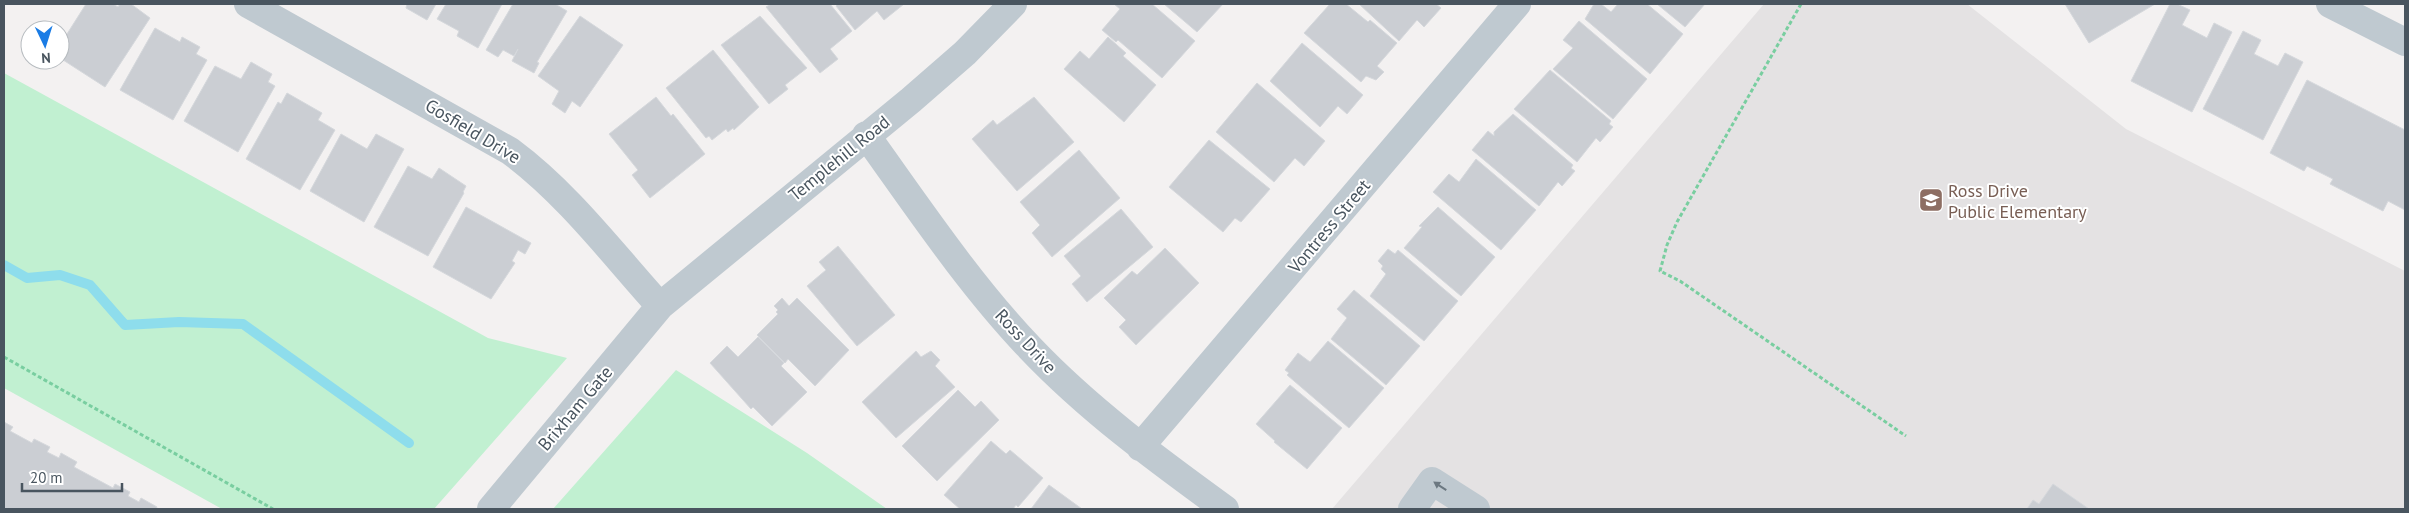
<svg xmlns="http://www.w3.org/2000/svg" width="2409" height="513" font-family="'PT Sans',sans-serif">
<style>
.education{fill:#e4e2e3}
.green{fill:#c1f0d1}
.lines{fill:none;stroke-linecap:round;stroke-linejoin:round}
.stream{stroke:#8eddec;stroke-width:10}
.building{fill:#cbced3;stroke:#d5d8dc}
.path{stroke:#79cea0;stroke-width:3;stroke-dasharray:4 2.5;stroke-linecap:butt}
.minor{stroke:#bfc9d0;stroke-width:28}
.oneway{fill:#6c7881}
.labels{text-anchor:middle;dominant-baseline:central;stroke-width:4;stroke-linejoin:round;paint-order:stroke}
.street-label{font-size:18px;fill:#49555f;stroke:#fff}
.education-label{font-size:18px;fill:#785e54;stroke:#fff;text-anchor:start}
</style>
<rect width="100%" height="100%" fill="#f3f1f1"/>
<path class="education" d="M1764 4H1967L2126 129 2405 271V509H1332Z"/>
<path class="green" d="M4 73 488 338 567 358 434 509H222L4 388Z
M676 370 807 453 887 509H553Z"/>
<g class="lines">
<path class="stream" d="M4 265 27 278 60 275 90 285 125 325 179 322 243 324 409 443"/>
</g>
<path class="building" d="M86 4H113L118 7 120 4H131L150 18 105 87 60 58V45Z
M407 4H436L427 20 406 8Z
M446 4H502L478 48 457 36 459 31 437 19Z
M513 4H555L567 11 537 62 539 63 534 73 512 61 518 49 514 56 503 50 498 57 486 50Z
M771 4H830L852 31 830 49 838 59 820 73 766 7Z
M838 4H904L884 20 877 11 855 30 836 6Z
M1114 4H1152L1195 41 1162 78 1118 40 1116 42 1102 30 1120 9Z
M1164 4H1223L1197 32Z
M1330 4H1346L1368 22 1370 20 1397 43 1377 66 1384 72 1376 80 1366 76 1361 82 1304 33Z
M1359 4H1436L1441 8 1424 27 1417 20 1399 41Z
M1594 4H1601L1611 12 1618 4H1647L1683 34 1650 74 1585 19Z
M1657 4H1705L1685 27Z
M2065 4H2155L2089 43Z
M2170 4H2177L2190 10 2182 25 2207 38 2214 23 2232 32 2192 112 2131 81Z
M580 16 623 45 580 107 572 101 565 113 552 104 559 91 538 76Z
M760 16 807 68 785 85 788 89 769 104 721 45Z
M1579 21 1647 79 1613 119 1553 69 1573 48 1563 40Z
M155 28 180 42 182 37 200 47 196 54 207 60 173 120 120 90Z
M2243 31 2261 40 2254 54 2278 66 2285 53 2303 62 2263 140 2203 109Z
M1108 37 1126 53 1123 56 1156 85 1124 122 1064 69 1080 51 1089 59Z
M1302 43 1363 95 1347 114 1338 106 1320 127 1270 81Z
M713 50 759 107 734 130 733 128 728 132 726 129 712 140 709 136 706 138 666 88Z
M251 62 272 74 268 82 275 86 238 152 184 121 215 66 241 79Z
M1550 70 1611 121 1609 124 1613 127 1600 142 1596 138 1577 162 1514 109Z
M2307 80 2405 130V210L2388 201 2383 211 2330 184 2333 179 2307 166 2304 171 2270 153Z
M1257 83 1325 141 1304 166 1295 158 1274 182 1216 132Z
M287 93 322 113 318 120 335 130 300 190 246 159 278 102 281 104Z
M656 97 671 116 673 114 705 154 650 198 632 175 638 170 609 134Z
M1034 97 1074 142 1017 191 972 139 993 120 997 125Z
M1513 114 1573 165 1571 168 1575 171 1562 186 1558 182 1539 206 1472 150 1488 131 1494 136V132Z
M341 134 367 149 376 134 404 149 364 222 310 191Z
M1209 140 1270 189 1241 222 1235 218 1223 232 1169 187Z
M1079 150 1120 198 1052 257 1032 233 1040 225 1020 202Z
M1476 159 1536 210 1501 250 1433 192 1449 174 1459 182Z
M408 166 432 179 439 168 466 186 463 192 464 193 428 256 374 227Z
M466 207 531 243 525 254 518 250 512 261 515 263 491 299 433 267Z
M1438 207 1495 257 1461 296 1404 248 1422 227 1419 226Z
M1121 209 1153 247 1087 302 1072 284 1081 276 1064 256Z
M838 246 895 315 857 346 807 286 826 270 819 262Z
M1165 248 1199 283 1136 345 1119 327 1126 320 1104 298 1132 271 1137 275Z
M1388 249 1395 254 1398 250 1458 301 1424 341 1370 296 1386 274 1381 269 1383 266 1378 261Z
M1354 290 1420 346 1386 385 1331 339 1347 318 1337 309Z
M782 298 789 306 797 298 849 350 815 386 788 359 785 363 757 335 778 314 776 312 778 310 774 306Z
M758 337 784 363 781 366 807 392 772 426 753 407 751 409 710 363 727 346 738 357Z
M1328 341 1384 388 1349 428 1287 375 1289 373 1285 370 1298 353 1310 362Z
M916 351 921 357 931 351 940 360 935 366 955 387 896 438 862 402Z
M1290 385 1342 428 1307 469 1274 442 1275 441 1256 424Z
M958 390 975 407 981 401 999 420 937 481 902 446Z
M4 422 13 427 10 431 32 443 34 439 50 447 47 452 59 458 61 453 77 462 74 467 113 488 115 484 130 492 128 496 139 502 141 498 157 507 156 509H4Z
M991 441 1006 454 1010 450 1043 478 1018 507 1016 505 1013 509H960L944 495Z
M2053 484 2089 509H2027L2033 500 2039 504Z
M1049 485 1082 509H1031Z"/>
<g class="lines">
<path class="path" d="M1801 4 1677 222 1667 245 1660 271 1680 281 1906 436
M4 357 273 509"/>
<path class="minor" d="M248 4 510 151C568 194 612 253 660 306
M2330 4 2405 42
M866 135C917 206 969 284 1030 348 1088 409 1156 459 1225 509
M1140 447 1517 4
M491 509 660 306 911 100 965 53 1013 4
M1412 509 1432 481 1476 509"/>
</g>
<defs><path id="oneway-solid" d="M-6-.8H1V-3.2L6.5 0L1 3.2V.8H-6Z" transform="scale(1.25)"/></defs>
<use class="oneway" href="#oneway-solid" transform="translate(1440 486) rotate(-147)"/>
<defs>
<symbol id="school-square" viewBox="-11 -11 22 22"><rect x="-9" y="-9" width="18" height="18" rx="4" fill="#8d6e63" stroke="#fff"/><path d="M0-5L7-2L0 1L-7-2ZM-4 1L0 2.5L4 1V4Q0 6-4 4Z" fill="#fff"/></symbol>
</defs>
<g fill-rule="evenodd">
<use href="#school-square" x="1917" y="186" width="28" height="28"/>
</g>
<g class="labels">
<g class="street-label">
<text transform="translate(473 131) rotate(31)">Gosfield Drive</text>
<text transform="translate(839 158) rotate(-39)">Templehill Road</text>
<text transform="translate(1329 226) rotate(-50)">Vontress Street</text>
<text transform="translate(1026 341) rotate(47)">Ross Drive</text>
<text transform="translate(575 408) rotate(-50)">Brixham Gate</text>
</g>
<g class="education-label">
<text x="1948" y="190">Ross Drive<tspan x="1948" dy="21">Public Elementary</tspan></text>
</g>
</g>
<rect width="2409" height="513" fill="none" stroke="#49555f" stroke-width="10"/>
<g transform="translate(45 45) rotate(176)"><circle r="24" fill="#ffffff" stroke="#b6bbbf"/>
<path d="M0-4L9 19L0 12L-9 19Z" fill="#1a7ce5"/>
<text y="-8" font-size="14" font-weight="bold" text-anchor="middle" fill="#49555f">N</text>
</g>
<path d="M22 483v8h100v-8" fill="none" stroke="#49555f" stroke-width="2.5"/>
<text x="30" y="483" font-size="15" fill="#49555f" stroke="#ffffff" stroke-width="4" paint-order="stroke">20 m</text>
</svg>
